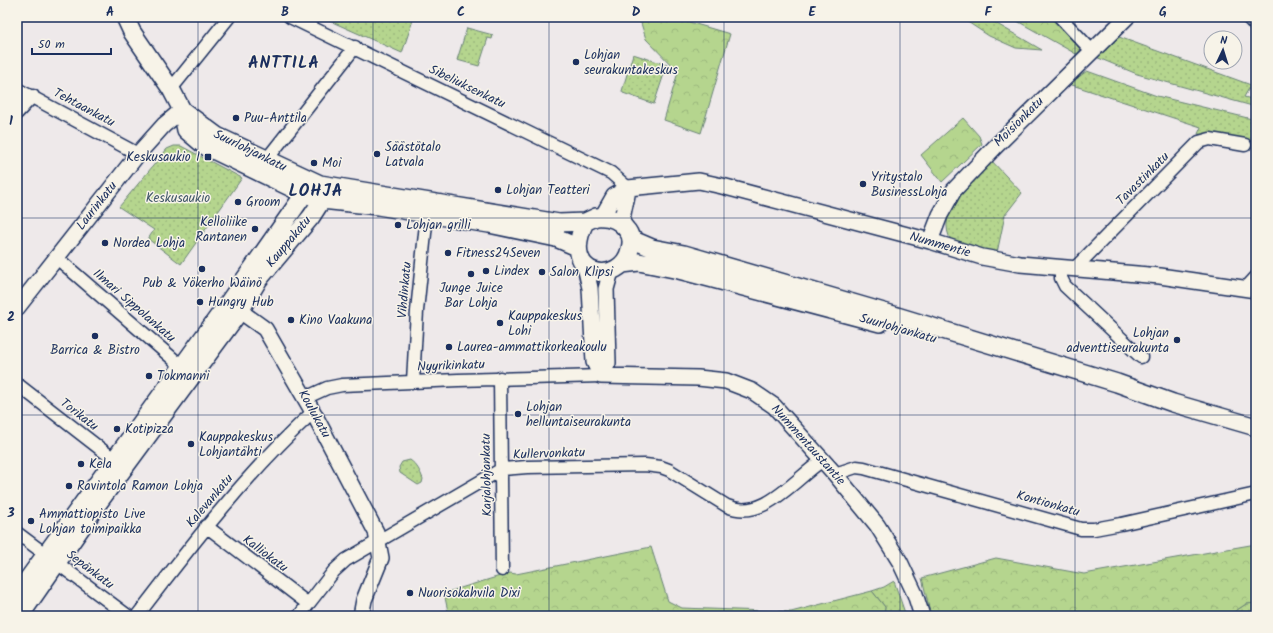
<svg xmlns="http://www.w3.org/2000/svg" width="1273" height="633" font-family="Kalam,sans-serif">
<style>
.grass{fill:url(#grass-dots);stroke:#688276}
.forest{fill:url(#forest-crowns);stroke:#688276}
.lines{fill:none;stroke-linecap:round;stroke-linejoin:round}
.minor-casing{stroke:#1b2f5e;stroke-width:15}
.tertiary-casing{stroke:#1b2f5e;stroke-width:18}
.secondary-casing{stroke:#1b2f5e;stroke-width:20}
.minor{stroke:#f7f3e8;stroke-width:12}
.tertiary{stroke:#f7f3e8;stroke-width:15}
.secondary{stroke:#f7f3e8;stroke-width:17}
.grid{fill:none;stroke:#1b2f5e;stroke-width:1;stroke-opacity:0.55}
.poi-dot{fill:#1b2f5e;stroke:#f7f3e8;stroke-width:1.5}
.labels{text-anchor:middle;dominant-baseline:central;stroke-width:3;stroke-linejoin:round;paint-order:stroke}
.poi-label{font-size:13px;fill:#1b2f5e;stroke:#f7f3e8;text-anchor:start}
.street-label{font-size:13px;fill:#1b2f5e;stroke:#f7f3e8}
.park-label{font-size:13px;fill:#42586a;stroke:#f7f3e8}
.district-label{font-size:17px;font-weight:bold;letter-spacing:1px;fill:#1b2f5e;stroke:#f7f3e8}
.neatline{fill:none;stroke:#1b2f5e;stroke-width:1.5}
.grid-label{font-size:13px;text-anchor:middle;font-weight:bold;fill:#1b2f5e}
</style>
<defs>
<pattern id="grass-dots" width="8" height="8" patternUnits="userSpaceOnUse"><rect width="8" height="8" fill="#b5d58e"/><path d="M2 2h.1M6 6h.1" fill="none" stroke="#9bb77d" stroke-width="1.8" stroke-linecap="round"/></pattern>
<pattern id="forest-crowns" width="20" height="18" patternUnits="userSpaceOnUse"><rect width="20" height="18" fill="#b5d58e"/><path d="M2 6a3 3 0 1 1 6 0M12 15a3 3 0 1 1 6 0" fill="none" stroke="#9bb77d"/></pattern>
</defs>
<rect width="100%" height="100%" fill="#eee9ea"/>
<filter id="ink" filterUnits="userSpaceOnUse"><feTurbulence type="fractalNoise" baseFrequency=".025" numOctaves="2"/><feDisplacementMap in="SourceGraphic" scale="8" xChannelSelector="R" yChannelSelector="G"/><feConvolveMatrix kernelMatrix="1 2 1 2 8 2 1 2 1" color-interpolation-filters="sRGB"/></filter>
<g filter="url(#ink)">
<path class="grass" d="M321 17H414L402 53Z
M960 17H985L1042 50 1016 48 989 36Z
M467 28 493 35 492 39 488 38 479 66 457 60Z
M1119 37 1251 85 1244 97 1256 100V107L1137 74 1096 57Z
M633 54 667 65 654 104 623 93 622 91Z
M1087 71 1157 96 1256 120V141L1198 134 1201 127 1069 84Z
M174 146H181L242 178 181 264 148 239 154 230 119 207 167 149Z
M990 159 1022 193 1005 215 997 253 952 242C933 213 972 179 990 159Z
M410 460C417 465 420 471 423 479L422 483 418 485 400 473 399 467 402 462Z
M894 581 906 616H884L885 607 872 591 884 587Z
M1256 603V616H1228L1246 604Z"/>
<path class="forest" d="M639 17H691L689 22 730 34 701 133 664 120 678 72 646 39Z
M1010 17H1039L1045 20 1055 17 1080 43V51L1076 54Z
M963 118 979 136 982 144 942 182 921 155Z
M1256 544V603L1246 604 1228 616H931L922 578 996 558 1084 574Z
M651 547 668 601 682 608 791 612 872 591 885 607 884 616H449L444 593 510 573 516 574Z"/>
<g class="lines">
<defs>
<path id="minor" d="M290 17 611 173 628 188
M1060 17 1092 51
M1247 17 1256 26
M17 89 138 154
M171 89 229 17
M17 113 33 96
M267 159 355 47
M57 258 187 371
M1061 268V278L1065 286 1141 357
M1075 268 1199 142 1210 139 1245 145
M1245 289 1256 277
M500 378 502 570
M413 381 417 311 427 214
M17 384 120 464
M305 398 327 388 342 385 458 380 601 376
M835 474 856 467 864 468 1081 529H1094L1121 524 1256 494
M206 526 307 603
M17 533 128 616
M137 616C192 544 247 473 313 412
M299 616 334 571 346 560 502 469 527 467 645 465 661 467 669 470 727 506C764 522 794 479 823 460"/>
<path id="tertiary" d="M602 217 614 196 628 188 699 181 722 186 930 241 982 257 1020 264 1160 276 1256 290
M622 224C622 211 627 201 628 188
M930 241 940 215 954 190 995 147 1127 17
M585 266 590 288 594 362 601 376
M230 304 265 329 313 412 376 532 381 558 364 600 361 616
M17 308 138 154 164 125 182 110
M601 376 698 378 726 381 752 391 774 406 835 474 877 525 900 562 915 594 922 616
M601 376 608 363 606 289 611 271"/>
<path id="secondary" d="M125 17 132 32 171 89 182 110 186 130 205 146 296 190 322 200 378 206 489 224 556 238 577 247
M182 110 217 136 320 184 559 223 585 222
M596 217C607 216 619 219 626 229 631 234 632 242 630 249 622 287 558 279 585 222Z
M631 239 652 248 684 254 887 313 1117 383 1173 403 1256 427
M622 264 639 262 679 270 880 323
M17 594 228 303 305 193 315 187
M20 616 99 502 240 311 259 279 311 217 322 200 320 184"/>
</defs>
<use href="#minor" class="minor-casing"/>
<use href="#tertiary" class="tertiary-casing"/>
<use href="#secondary" class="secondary-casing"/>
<use href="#minor" class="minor"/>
<use href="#tertiary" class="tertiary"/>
<use href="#secondary" class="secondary"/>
</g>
</g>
<path class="grid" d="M198 17V616M373 17V616M549 17V616M724 17V616M900 17V616M1075 17V616M17 218H1256M17 415H1256"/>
<g class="poi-dot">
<circle cx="576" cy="62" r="4"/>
<circle cx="236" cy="118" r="4"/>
<circle cx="377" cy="154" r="4"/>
<rect x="204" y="153" width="8" height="8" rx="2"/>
<circle cx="314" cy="163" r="4"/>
<circle cx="863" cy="184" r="4"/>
<circle cx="498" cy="190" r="4"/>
<circle cx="238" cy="202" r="4"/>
<circle cx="398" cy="225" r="4"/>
<circle cx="255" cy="229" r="4"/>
<circle cx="105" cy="243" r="4"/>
<circle cx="448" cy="253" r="4"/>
<circle cx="202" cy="269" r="4"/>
<circle cx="486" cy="271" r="4"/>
<circle cx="542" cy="272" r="4"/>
<circle cx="471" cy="274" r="4"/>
<circle cx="200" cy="302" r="4"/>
<circle cx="291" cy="320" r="4"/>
<circle cx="500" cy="323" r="4"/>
<circle cx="95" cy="336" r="4"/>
<circle cx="1177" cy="340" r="4"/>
<circle cx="449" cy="347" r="4"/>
<circle cx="149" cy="376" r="4"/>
<circle cx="518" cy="414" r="4"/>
<circle cx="117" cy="429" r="4"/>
<circle cx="191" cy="444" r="4"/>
<circle cx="81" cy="464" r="4"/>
<circle cx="69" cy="486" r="4"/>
<circle cx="31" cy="521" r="4"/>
<circle cx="410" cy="593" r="4"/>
</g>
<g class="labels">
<g class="poi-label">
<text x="584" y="55">Lohjan<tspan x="584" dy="15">seurakuntakeskus</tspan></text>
<text x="244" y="118">Puu-Anttila</text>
<text x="385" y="147">Säästötalo<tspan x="385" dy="15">Latvala</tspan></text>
<text x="200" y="157" text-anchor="end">Keskusaukio I</text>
<text x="322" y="163">Moi</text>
<text x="871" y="177">Yritystalo<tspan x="871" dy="15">BusinessLohja</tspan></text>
<text x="506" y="190">Lohjan Teatteri</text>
<text x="246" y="202">Groom</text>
<text x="247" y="222" text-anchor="end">Kelloliike<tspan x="247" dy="15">Rantanen</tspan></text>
<text x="406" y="225">Lohjan grilli</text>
<text x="113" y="243">Nordea Lohja</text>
<text x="456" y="253">Fitness24Seven</text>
<text x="494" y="271">Lindex</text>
<text x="550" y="272">Salon Klipsi</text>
<text x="202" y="283" text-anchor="middle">Pub &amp; Yökerho Wäinö</text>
<text x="471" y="288" text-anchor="middle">Junge Juice<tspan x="471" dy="15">Bar Lohja</tspan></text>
<text x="208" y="302">Hungry Hub</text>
<text x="508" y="316">Kauppakeskus<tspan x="508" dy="15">Lohi</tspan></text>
<text x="299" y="320">Kino Vaakuna</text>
<text x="1169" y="333" text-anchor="end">Lohjan<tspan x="1169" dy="15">adventtiseurakunta</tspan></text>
<text x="457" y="347">Laurea-ammattikorkeakoulu</text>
<text x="95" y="350" text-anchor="middle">Barrica &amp; Bistro</text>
<text x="157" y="376">Tokmanni</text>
<text x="526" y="407">Lohjan<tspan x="526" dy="15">helluntaiseurakunta</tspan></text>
<text x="125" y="429">Kotipizza</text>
<text x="199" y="437">Kauppakeskus<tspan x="199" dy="15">Lohjantähti</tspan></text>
<text x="89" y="464">Kela</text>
<text x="77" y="486">Ravintola Ramon Lohja</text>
<text x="39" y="514">Ammattiopisto Live<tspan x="39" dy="15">Lohjan toimipaikka</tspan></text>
<text x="418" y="593">Nuorisokahvila Dixi</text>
</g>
<g class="street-label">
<text transform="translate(467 87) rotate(26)">Sibeliuksenkatu</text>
<text transform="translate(84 108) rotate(28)">Tehtaankatu</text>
<text transform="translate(1019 122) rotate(-45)">Moisionkatu</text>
<text transform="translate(250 151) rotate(26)">Suurlohjankatu</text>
<text transform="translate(1143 179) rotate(-45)">Tavastinkatu</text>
<text transform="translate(97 206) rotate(-52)">Laurinkatu</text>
<text transform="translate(289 242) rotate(-50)">Kauppakatu</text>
<text transform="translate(940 245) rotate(16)">Nummentie</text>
<text transform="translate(405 290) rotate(-85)">Vihdinkatu</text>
<text transform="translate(134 306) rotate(41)">Ilmari Sippolankatu</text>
<text transform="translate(898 329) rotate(16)">Suurlohjankatu</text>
<text transform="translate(451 366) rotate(-2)">Nyyrikinkatu</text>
<text transform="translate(314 414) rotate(61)">Koulukatu</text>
<text transform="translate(79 415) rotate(38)">Torikatu</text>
<text transform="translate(808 445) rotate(48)">Nummentaustantie</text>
<text transform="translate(549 454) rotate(-2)">Kullervonkatu</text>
<text transform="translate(487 475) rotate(-91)">Karjalohjankatu</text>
<text transform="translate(210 501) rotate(-50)">Kalevankatu</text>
<text transform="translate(1048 504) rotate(16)">Kontionkatu</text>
<text transform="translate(265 554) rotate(37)">Kalliokatu</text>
<text transform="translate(90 570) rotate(37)">Sepänkatu</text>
</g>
<g class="park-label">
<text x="178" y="198">Keskusaukio</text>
</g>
<g class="district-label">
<text x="284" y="63">ANTTILA</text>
<text x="316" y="191">LOHJA</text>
</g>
</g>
<rect width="1273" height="633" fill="none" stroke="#f7f3e8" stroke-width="44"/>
<g transform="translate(1223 50) rotate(4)"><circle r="19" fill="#f7f3e8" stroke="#9fa5b1"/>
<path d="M0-3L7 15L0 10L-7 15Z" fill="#1b2f5e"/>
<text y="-6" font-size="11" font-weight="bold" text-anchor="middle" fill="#1b2f5e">N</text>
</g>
<path d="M32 48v6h79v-6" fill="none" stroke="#1b2f5e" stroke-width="2"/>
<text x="38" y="48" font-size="12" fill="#1b2f5e" stroke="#f7f3e8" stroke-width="3" paint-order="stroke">50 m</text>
<rect x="22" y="22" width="1229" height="589" class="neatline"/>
<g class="grid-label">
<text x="110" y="16">A</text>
<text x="285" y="16">B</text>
<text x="461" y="16">C</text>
<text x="636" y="16">D</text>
<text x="812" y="16">E</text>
<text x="988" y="16">F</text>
<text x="1163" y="16">G</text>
<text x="11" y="125">1</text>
<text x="11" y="321">2</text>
<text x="11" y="517">3</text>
</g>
</svg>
